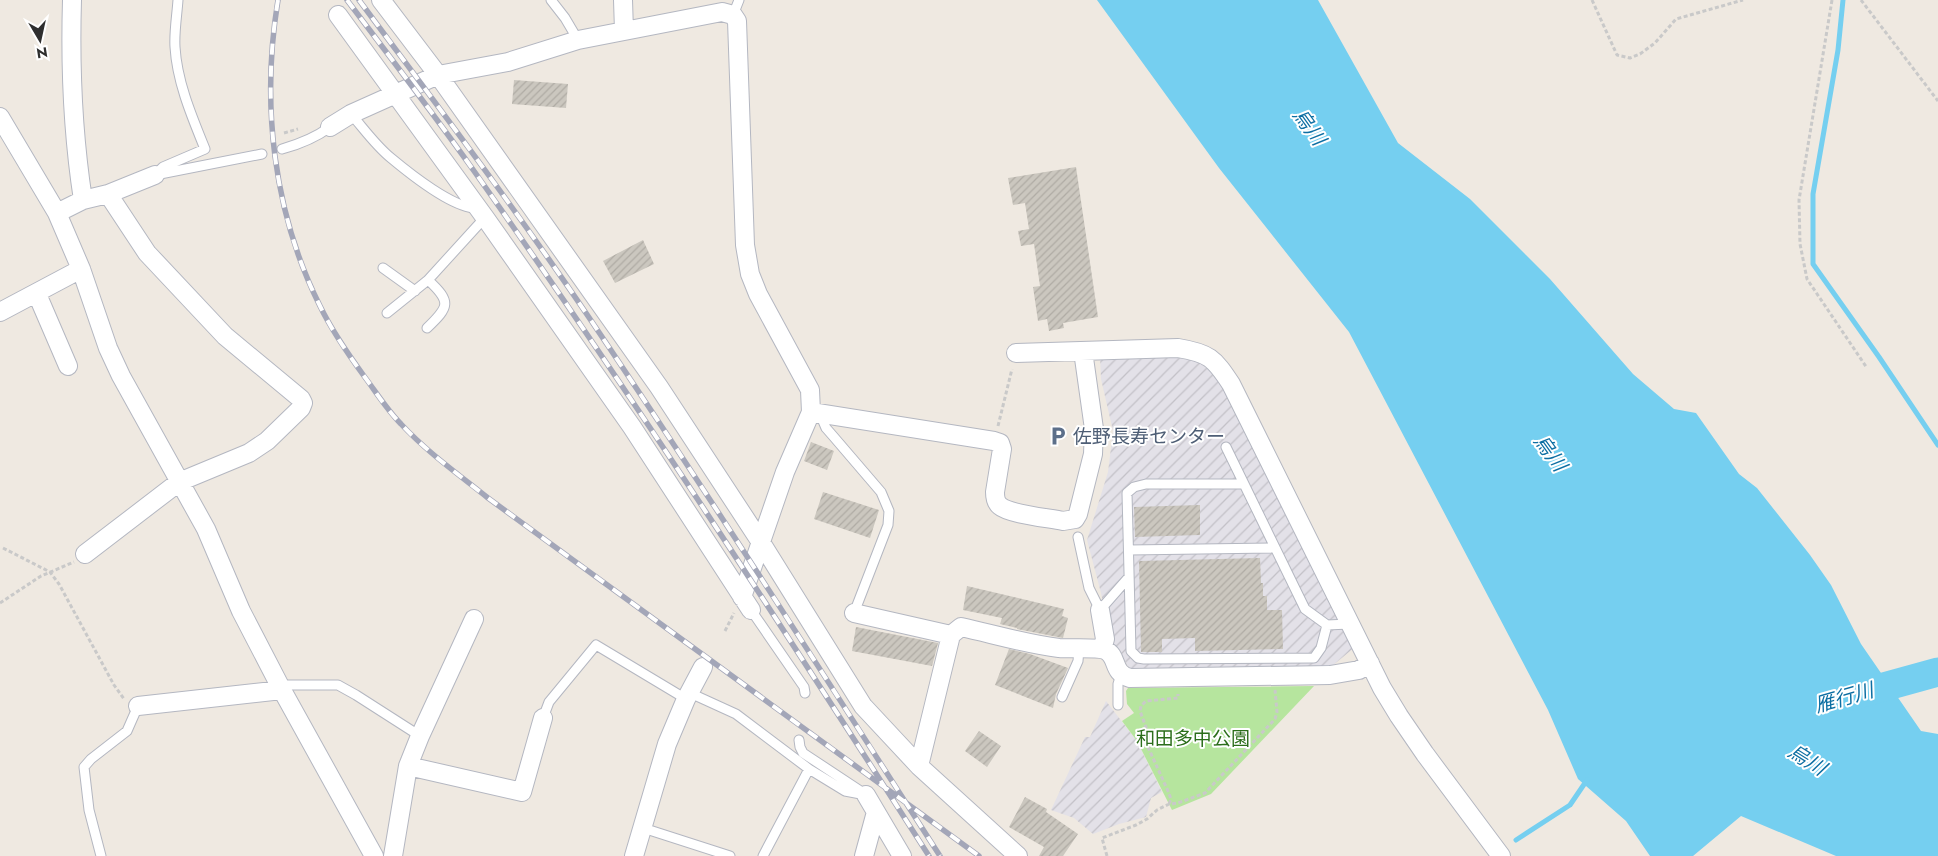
<svg xmlns="http://www.w3.org/2000/svg" width="1938" height="856" font-family="Jost,'Noto Sans JP',sans-serif">
<style>
.industrial{fill:url(#industrial-furrows)}
.park{fill:#b6e59e}
.water{fill:#75cff0}
.lines{fill:none;stroke-linecap:round;stroke-linejoin:round}
.stream{stroke:#75cff0;stroke-width:5}
.river{stroke:#75cff0;stroke-width:29}
.building{fill:url(#building-hatch)}
.service-casing{stroke:#b4b7c1;stroke-width:11}
.minor-casing{stroke:#b4b7c1;stroke-width:20}
.path{stroke:#c9c9c9;stroke-width:3;stroke-dasharray:4 2.5;stroke-linecap:butt}
.service{stroke:#fff;stroke-width:9}
.minor{stroke:#fff;stroke-width:18}
.rail-casing{stroke:#a3a6b8;stroke-width:5.5}
.rail{stroke:#fff;stroke-width:4;stroke-dasharray:11;stroke-linecap:butt}
.labels{text-anchor:middle;dominant-baseline:central;stroke-width:4;stroke-linejoin:round;paint-order:stroke}
.service-label{font-size:19px;fill:#4e5e75;stroke:#fff;text-anchor:start}
.park-label{font-size:19px;fill:#2c6e1b;stroke:#fff}
.water-label{font-size:20px;font-style:italic;fill:#0d6fa3;stroke:#fff}
</style>
<defs>
<pattern id="industrial-furrows" width="10" height="10" patternUnits="userSpaceOnUse" patternTransform="scale(1.25)"><rect width="10" height="10" fill="#e3e1e8"/><path d="M-1 1l2-2M0 10L10 0M9 11l2-2" fill="none" stroke="#c3c1c7"/></pattern>
<pattern id="building-hatch" width="6" height="6" patternUnits="userSpaceOnUse" patternTransform="scale(1.25)"><rect width="6" height="6" fill="#cbc7bf"/><path d="M-1 1l2-2M0 6l6-6M5 7l2-2" fill="none" stroke="#afaba4"/></pattern>
</defs>
<rect width="100%" height="100%" fill="#efe9e1"/>
<path class="industrial" d="M1185 354 1205 363 1222 379 1354 648 1332 666 1135 671 1129 668 1121 654 1112 648 1101 593 1087 540 1108 472 1113 431 1101 379 1100 357Z
M1106 701 1137 741 1162 792 1151 798 1146 817 1119 824 1093 834 1074 818 1051 810 1085 737H1090Z"/>
<path class="park" d="M1314 686 1211 794 1172 810 1137 741 1122 721 1134 713 1127 704 1126 691 1128 688Z"/>
<path class="water" d="M1097 0H1318L1398 143 1470 199 1550 279 1633 374 1674 409 1696 413 1739 474 1757 488 1810 555 1831 585 1861 644 1921 731 1938 734V856H1836L1741 816 1693 856H1650L1626 821 1578 779 1548 710 1349 332 1219 168Z"/>
<g class="lines">
<path class="stream" d="M1843 0 1838 50 1813 194V264L1879 357 1938 445
M1516 840 1570 805 1587 780"/>
<path class="river" d="M1851 696 1938 672"/>
</g>
<path class="building" d="M514 80 568 84 566 108 512 104Z
M1076 167 1098 317 1063 323 1064 328 1049 331 1047 319 1038 321 1033 287 1040 286 1034 244 1021 246 1018 231 1029 229 1025 203 1013 205 1008 178Z
M643 240 654 264 615 283 603 261Z
M811 442 834 451 827 470 804 461Z
M823 492 879 510 870 538 814 519Z
M1200 505V535L1135 537 1134 507Z
M1260 558 1261 583H1263V596H1267V610H1282L1283 649 1195 651V638L1162 639V652H1141L1139 561Z
M967 586 1064 609 1062 616 1068 618 1063 638 1017 629V628L1000 624 1002 618 963 610Z
M856 627 938 643 932 666 852 651Z
M1009 649 1030 654 1068 668 1056 694 1053 708 995 685Z
M979 731 1001 746 987 767 965 751Z
M1025 797 1047 809 1046 812 1078 834 1063 856H1039L1044 847 1009 827Z"/>
<g class="lines">
<defs>
<path id="service" d="M551 0 565 18 578 40
M733 15 739 0
M351 114C364 129 376 146 391 158 409 173 454 209 477 208
M282 149C300 144 315 138 330 127
M155 175 163 167 205 149C192 117 177 82 175 47 174 32 177 15 178 0
M155 175 262 154
M383 268 415 291
M387 313 428 280 479 224 486 219
M427 328C449 307 452 302 428 280
M820 414 826 428 833 436 881 492 889 511 888 525 854 613
M1226 447 1305 609 1327 625 1349 624
M1244 484H1146L1134 487 1127 493 1131 651 1138 658 1144 659 1314 658 1321 648 1327 625
M1078 537 1089 588 1100 610 1129 577
M1129 550 1275 548
M751 610 804 687 805 693
M282 690 288 685H338L356 695 420 736
M690 693 736 714 809 769 845 791 866 795
M1062 697 1078 661 1079 649
M1118 705V684L1121 675
M543 718 549 702 596 645 686 699
M799 740 800 747 803 753 862 792
M643 828 730 856
M101 856 89 810 84 767 91 759 127 731 138 706
M763 856 809 769"/>
<path id="minor" d="M72 0C70 66 73 135 83 200
M381 0 438 75 659 387 762 544 863 706 919 766 1018 856
M623 0 624 31
M338 15 486 219 632 427 751 610
M0 117 57 213 81 269 108 348 121 376 206 529 241 611 282 690 374 856
M330 127 351 114 438 75 508 62 578 40 722 12 733 15 737 21 745 245 750 274 758 294 810 390 811 412 785 472 742 597
M57 213 83 200 108 194 155 175
M37 294 68 366
M0 312 81 269
M1016 353 1178 348C1209 353 1214 358 1231 384L1382 688 1399 716 1425 754 1501 856
M811 412 994 441 1000 443 1002 449 995 492C995 497 996 503 1000 506 1009 514 1049 518 1063 521L1075 519 1078 514 1093 454 1094 429 1083 351
M85 554 179 482 249 453 267 441 301 408 303 403 301 399 225 336 147 253 108 194
M1100 610 1105 639 1102 649
M854 613 951 635
M138 706 282 690
M408 766 522 792 543 718
M919 766 951 635 961 627C993 634 1026 644 1059 648 1070 649 1097 647 1105 650 1119 656 1111 673 1130 678L1330 675 1359 670 1370 663
M866 795 902 856
M393 856 408 766 420 736 474 619
M634 856 667 744 686 699 703 667
M864 856 876 812"/>
</defs>
<use href="#service" class="service-casing"/>
<use href="#minor" class="minor-casing"/>
<path class="path" d="M1592 0 1617 55 1630 58 1640 54 1655 43 1676 19 1743 0
M1832 0 1799 200 1800 244 1807 279 1867 368
M1861 0 1938 101
M284 133 298 129
M998 426 1012 369
M3 548 50 572 59 584 114 685 124 699
M0 603 41 576 74 562
M725 631 734 613
M1169 804 1171 799 1168 791 1142 734 1147 730 1140 711 1141 706 1146 701 1178 698V694
M1107 856 1102 838 1136 825 1147 819 1157 810 1169 804 1178 803 1205 793 1275 719 1277 712 1275 690"/>
<use href="#service" class="service"/>
<use href="#minor" class="minor"/>
<defs>
<path id="rail" d="M278 0C261 103 273 212 320 306 332 331 348 354 364 376 376 392 387 410 401 424 427 452 458 474 488 498L979 856
M347 0C390 57 433 113 474 171 632 395 781 625 929 856
M359 0C436 104 515 208 588 316 708 494 824 675 940 856"/>
</defs>
<use href="#rail" class="rail-casing"/>
<use href="#rail" class="rail"/>
</g>
<defs>
<symbol id="parking-bare" viewBox="-9 -9 18 18"><path d="M-3.5-5.5H1a3.5 3.5 0 0 1 0 7H-1V5.5H-3.5ZM-1-3.4V-.6H.8a1.4 1.4 0 0 0 0-2.8Z" fill="#5c6f8a" stroke="#fff" stroke-width="2.5" paint-order="stroke"/></symbol>
</defs>
<g fill-rule="evenodd">
<use href="#parking-bare" x="1044" y="422" width="28" height="28"/>
</g>
<g class="labels">
<g class="service-label">
<text x="1073" y="436">佐野長寿センター</text>
</g>
<g class="park-label">
<text x="1193" y="738">和田多中公園</text>
</g>
<g class="water-label">
<text transform="translate(1309 127) rotate(54)">烏川</text>
<text transform="translate(1550 453) rotate(54)">烏川</text>
<text transform="translate(1844 698) rotate(-16)">雁行川</text>
<text transform="translate(1807 760) rotate(32)">烏川</text>
</g>
</g>
<g transform="translate(40 40) rotate(171)" stroke="#ffffff" stroke-width="4" paint-order="stroke">
<path d="M0-4L9 19L0 12L-9 19Z" fill="#2e2e2e"/>
<text y="-8" font-size="14" font-weight="bold" text-anchor="middle" fill="#2e2e2e">N</text>
</g>
</svg>
